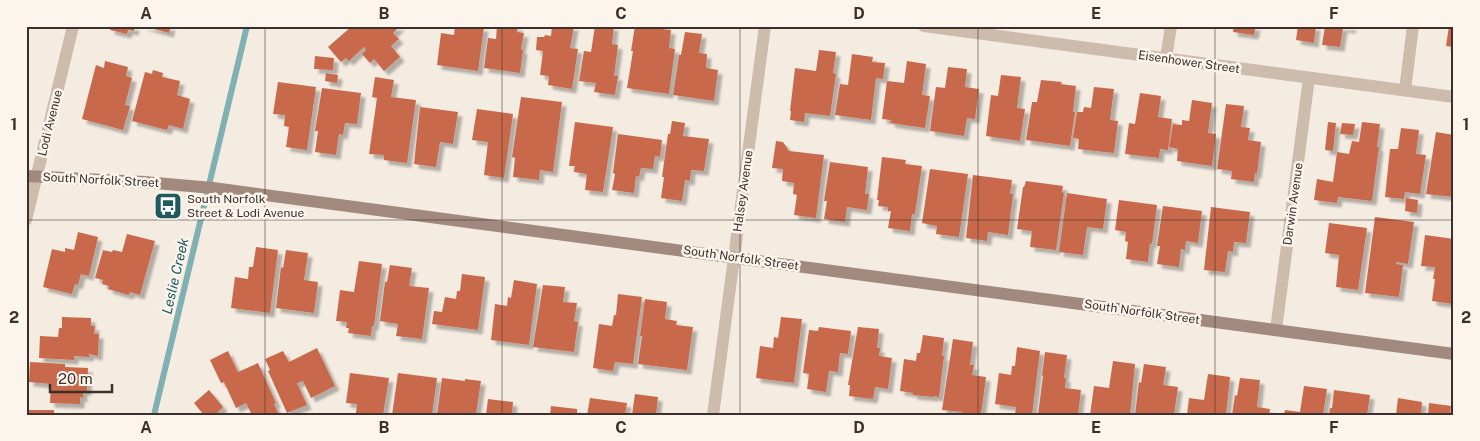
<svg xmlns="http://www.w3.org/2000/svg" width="1480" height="441" font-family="'Public Sans',sans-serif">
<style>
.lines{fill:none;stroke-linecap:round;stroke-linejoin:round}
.stream{stroke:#7fb0b2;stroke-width:6}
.building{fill:#c8694b;filter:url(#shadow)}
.minor{stroke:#cdbbac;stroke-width:12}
.secondary{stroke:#a18a7d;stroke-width:12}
.grid{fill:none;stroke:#3b302b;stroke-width:1;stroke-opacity:0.55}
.labels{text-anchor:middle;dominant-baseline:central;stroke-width:5;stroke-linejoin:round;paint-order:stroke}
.street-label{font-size:12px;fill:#3b302b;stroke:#fbf5ee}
.poi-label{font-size:12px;fill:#3b302b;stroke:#fbf5ee;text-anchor:start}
.water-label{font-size:14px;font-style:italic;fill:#1f5a5e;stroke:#fbf5ee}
.neatline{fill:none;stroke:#3b302b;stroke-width:2}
.grid-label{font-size:16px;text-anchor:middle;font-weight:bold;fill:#3b302b}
</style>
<defs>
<filter id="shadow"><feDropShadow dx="4.5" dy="4.5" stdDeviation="1" flood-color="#0004"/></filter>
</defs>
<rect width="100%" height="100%" fill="#f4ebe1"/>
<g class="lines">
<path class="stream" d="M154 415 247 26"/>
</g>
<path class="building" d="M111 26H135L134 31 128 30 127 34 110 30Z
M143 26H171L169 33Z
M352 26H400L393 33 399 39 391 46 400 57 384 71 374 59 370 63 362 54 366 50 364 47 349 61 346 58 341 62 328 47Z
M455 26 484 27 478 71 437 65 441 33 454 35Z
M497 26H518L517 32 524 33 521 49 523 50 520 73 484 68 488 38 496 39Z
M552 26H574L570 48 578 49 572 89 548 85 549 76 540 75 543 51 536 50 537 37H544L545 35 551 36Z
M595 26H614L612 44 618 45 614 76H618L615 95 594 92 596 83 579 81 584 51 591 52Z
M635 26 671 30 669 48 675 49 669 94 627 88 633 51H631Z
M1234 26H1256L1254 35 1233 32Z
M1298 26H1316L1314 43 1296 40Z
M1325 26H1352L1351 29 1343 28 1340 47 1322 45Z
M1449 26H1454V47L1446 46Z
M685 32 702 34 699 53 707 54 706 68 718 70 714 101 673 95 679 55H681Z
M819 50 836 52 833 73 836 74 830 116 805 113 804 122 790 120 791 111H790L795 68 816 71Z
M852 54 873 57 872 62 885 63 883 79 876 78 871 120 835 115 840 84 848 85Z
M315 56 334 58 333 70 314 69Z
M105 61 128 67 126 76 132 78 125 105 130 106 123 130 82 119 96 65 104 68Z
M907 61 926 64 922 95 930 96 925 128 890 123 891 120 882 119 887 81 904 83Z
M948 67 967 69 965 87 979 89 975 119 967 118 964 136 930 131 936 87 945 88Z
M153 70 163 73 162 77 180 81 177 95 190 99 183 129 169 125 167 130 132 121 145 72 152 74Z
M326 73 338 75 337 83 325 81Z
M1001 75 1021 77 1017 108 1025 109 1020 141 986 136 991 95 998 96Z
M375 77 394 80 391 97 416 100 407 163 384 160V155L369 154 377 98 372 97Z
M1041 80 1062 82 1061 84 1076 86 1073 112H1075L1070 146 1026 140 1032 102H1037Z
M278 82 316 87 307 150 286 147 289 127 284 126 285 115 273 114Z
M1094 87 1114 89 1110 120 1118 121 1114 153 1078 149 1079 139 1073 138 1077 112H1083L1084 107 1091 108Z
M322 88 361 93 357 124 345 123 343 135 339 134 336 155 315 152 318 131H315Z
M1140 93 1161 96 1158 117 1172 119 1168 150 1160 149 1159 158 1125 154 1129 123 1135 124Z
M521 97 562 102 553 172 540 170 539 180 513 177 515 158 512 157Z
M1192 100 1212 103 1208 133 1216 134 1212 166 1177 161 1178 149 1169 147 1173 124 1182 125V120L1189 121Z
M1226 104 1244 106 1241 127 1250 128 1248 140 1261 142 1257 174 1255 173 1254 182 1231 179 1232 171 1217 169Z
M420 107 458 112 453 144 440 142 436 167 414 164Z
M477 109 513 114 504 178 484 175 488 142 472 140Z
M672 121 685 123 683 136 709 139 704 171 691 170 690 181 685 180 682 201 661 198 664 177H662L668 134H670Z
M575 122 613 127 603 192 585 190 587 174 574 172 575 166H569Z
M1328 122 1336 123 1333 151 1325 150Z
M1362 122 1380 124 1377 147H1379L1372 201 1338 197 1337 203 1314 200 1317 179 1333 182 1337 152 1349 154 1352 141 1359 142Z
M1342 123 1355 124 1353 135 1340 134Z
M1401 128 1419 130 1416 154 1426 155 1420 194 1405 192 1404 199 1385 197 1390 149H1398Z
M1436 132 1454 135V197L1426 194Z
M618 134 662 140 660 157 655 156 653 169 641 168 639 177 636 176 634 193 612 190 615 174 613 173Z
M776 141 783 142 789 151 824 155 816 218 794 215 797 195 793 194 794 183 782 181 783 169 772 168Z
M882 157 906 160 905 164 922 166 915 214H912L910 231 888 228 891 211H888V207L878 206 879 200H877Z
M830 162 868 167 865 194H869L867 210 847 207 845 222 824 219 827 201H824Z
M930 169 968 174 959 237 936 234 937 226 922 223Z
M973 175 1012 180 1010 194H1013L1008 235 988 232 987 241 966 238Z
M1026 181 1063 186 1062 192 1064 193 1056 250 1030 247 1032 231 1017 229 1023 187H1024Z
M1067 193 1107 199 1103 229 1087 227 1083 255 1059 252Z
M1406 198 1418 200 1417 213 1405 211Z
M1119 200 1157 205 1152 244 1150 243 1148 262 1126 259 1128 242 1125 241 1126 232 1115 230Z
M1163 206 1202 211 1198 243 1186 241 1185 250 1181 249 1179 267 1157 264 1160 246H1157Z
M1211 207 1250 212 1246 243 1234 242 1233 252 1228 251 1225 272 1204 270Z
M1375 217 1414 222 1408 264 1396 262V264L1403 265 1399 297 1365 293Z
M1329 223 1367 228 1358 290 1336 287 1339 255 1325 253Z
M78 232 98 237 89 276 81 274 78 285 75 284 72 294 43 287 52 249 65 252V248L74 250Z
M127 234 155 241 140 295 130 292 129 295 108 289 109 286 102 284 103 280 95 278 103 250 112 252 113 250 122 252Z
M1425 235 1454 239 1453 304 1432 301 1435 279H1433L1435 267 1421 266Z
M256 247 278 250 270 313 231 308 235 277 248 279 249 267H253Z
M286 250 308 253 304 280 318 282 314 313 276 308 281 267 283 268Z
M359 261 382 264 374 326H372L371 336 348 333 349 328H346L347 322 336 321 340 290 354 292Z
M390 265 412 268 409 286 429 288 422 339 396 336 398 324 380 321 385 282H387Z
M462 274 485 277 478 330 432 324 434 311 442 312 445 297 456 299 457 291H460Z
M514 280 537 284 529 345 491 340 495 304 507 306 508 297 511 298Z
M543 285 565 287 563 302 577 303 574 321 578 322 574 352 533 347Z
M618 294 642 297 633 364 615 362 613 371 593 368 599 324 612 326 614 315H616Z
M645 299 667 302 665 319 677 321 676 325 693 327 687 370 638 364 642 336H640Z
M62 317 91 318V326H95L94 334H99L98 356 89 354V357L74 356V360L39 358 40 336 58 337 59 328H62Z
M781 317 802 319 794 383 756 378 760 346 773 348 774 337 778 338Z
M819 327 851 331 848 354 840 353 838 372 829 371 826 392 807 389 809 374 803 373 809 330 818 331Z
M858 327 879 329 877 348H880L879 356 892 358 888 389 875 387 873 399 849 396 850 385H848Z
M923 335 944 338 942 356H944L939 397 933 396V397L913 395V393L900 391 904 359 916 361 917 353H920Z
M953 339 973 342 970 365H974L972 375 986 377 981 415H961L962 412 942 410Z
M1017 347 1040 351 1032 415H1015L1016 407 995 404 999 373 1011 375 1012 366H1015Z
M317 348 335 386 311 398 303 381 297 383 307 405 287 413 268 371 270 370 265 359 283 351 289 362Z
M228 351 238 372 258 363 276 403 274 404 279 415H256L255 413 252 415 246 403 236 408 224 382 221 383 210 360Z
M1045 352 1067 355 1064 378H1066L1065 388 1081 390 1078 415H1038L1043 376 1042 375Z
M1113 361 1135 364 1130 415H1090L1094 386 1109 388Z
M30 362 65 364V367L88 368 87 391H83V398L80 397V404L50 403 51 384 29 382Z
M1144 364 1166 367 1163 385 1178 387 1174 415H1135L1139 382 1141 383Z
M350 373 389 378 383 415H360V413H356L357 404 346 403Z
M398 373 437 378 432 415H392Z
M1208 374 1230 377 1226 415H1187L1189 398 1204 400Z
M442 378 465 381V379L481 381 476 414 464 413V415H437Z
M1240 378 1260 380 1257 407 1270 409 1269 415H1232L1235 395 1237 396Z
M1304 386 1327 389 1323 415H1284L1285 410 1300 412Z
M209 390 223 407 215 415H204L194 403Z
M1334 390 1370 395 1367 415H1329L1330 408H1332Z
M635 394 658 397 656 415H632Z
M590 398 627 403 625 415H587Z
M1398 398 1422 402 1421 415H1396Z
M488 399 513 402 512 415H486Z
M1429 403 1451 406 1450 415H1428Z
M551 406 577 409V415H550Z
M26 410H54V415H26Z"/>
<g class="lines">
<path class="minor" d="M924 26 1454 97
M1166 58 1171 26
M1405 90 1413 26
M26 220 73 26
M1276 330 1309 78
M713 415 765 26"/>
<path class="secondary" d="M26 176 144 182 213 188 1454 354"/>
</g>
<path class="grid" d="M265 26V415M502 26V415M740 26V415M978 26V415M1215 26V415M26 220H1454"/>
<defs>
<symbol id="bus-square" viewBox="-11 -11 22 22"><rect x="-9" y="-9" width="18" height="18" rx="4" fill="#1f5a5e" stroke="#fbf5ee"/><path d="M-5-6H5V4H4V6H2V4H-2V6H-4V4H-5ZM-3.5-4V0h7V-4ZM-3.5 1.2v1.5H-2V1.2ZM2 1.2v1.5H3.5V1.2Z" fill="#fff"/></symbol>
</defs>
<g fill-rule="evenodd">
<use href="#bus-square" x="152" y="190" width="32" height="32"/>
</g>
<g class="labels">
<g class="street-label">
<text transform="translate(1189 62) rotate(8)">Eisenhower Street</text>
<text transform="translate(50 123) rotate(-76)">Lodi Avenue</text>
<text transform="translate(101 180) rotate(3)">South Norfolk Street</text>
<text transform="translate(743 191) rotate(-82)">Halsey Avenue</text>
<text transform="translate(1293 204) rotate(-82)">Darwin Avenue</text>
<text transform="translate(741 258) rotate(8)">South Norfolk Street</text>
<text transform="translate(1142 312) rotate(8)">South Norfolk Street</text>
</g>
<g class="poi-label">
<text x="187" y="199">South Norfolk<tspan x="187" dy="14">Street &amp; Lodi Avenue</tspan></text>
</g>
<g class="water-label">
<text transform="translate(175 276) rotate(-77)">Leslie Creek</text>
</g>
</g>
<rect width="1480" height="441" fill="none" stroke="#fbf5ee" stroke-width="55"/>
<path d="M50 384v8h62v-8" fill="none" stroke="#3b302b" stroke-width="2.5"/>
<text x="58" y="384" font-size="15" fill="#3b302b" stroke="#fbf5ee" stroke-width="4" paint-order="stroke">20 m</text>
<rect x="28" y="28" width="1424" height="386" class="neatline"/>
<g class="grid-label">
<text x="146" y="19">A</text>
<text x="384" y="19">B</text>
<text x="621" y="19">C</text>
<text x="859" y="19">D</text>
<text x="1096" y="19">E</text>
<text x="1334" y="19">F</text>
<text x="14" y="130">1</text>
<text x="1466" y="130">1</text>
<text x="14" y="323">2</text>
<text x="1466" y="323">2</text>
<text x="146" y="433">A</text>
<text x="384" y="433">B</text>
<text x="621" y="433">C</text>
<text x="859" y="433">D</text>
<text x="1096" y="433">E</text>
<text x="1334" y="433">F</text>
</g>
</svg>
